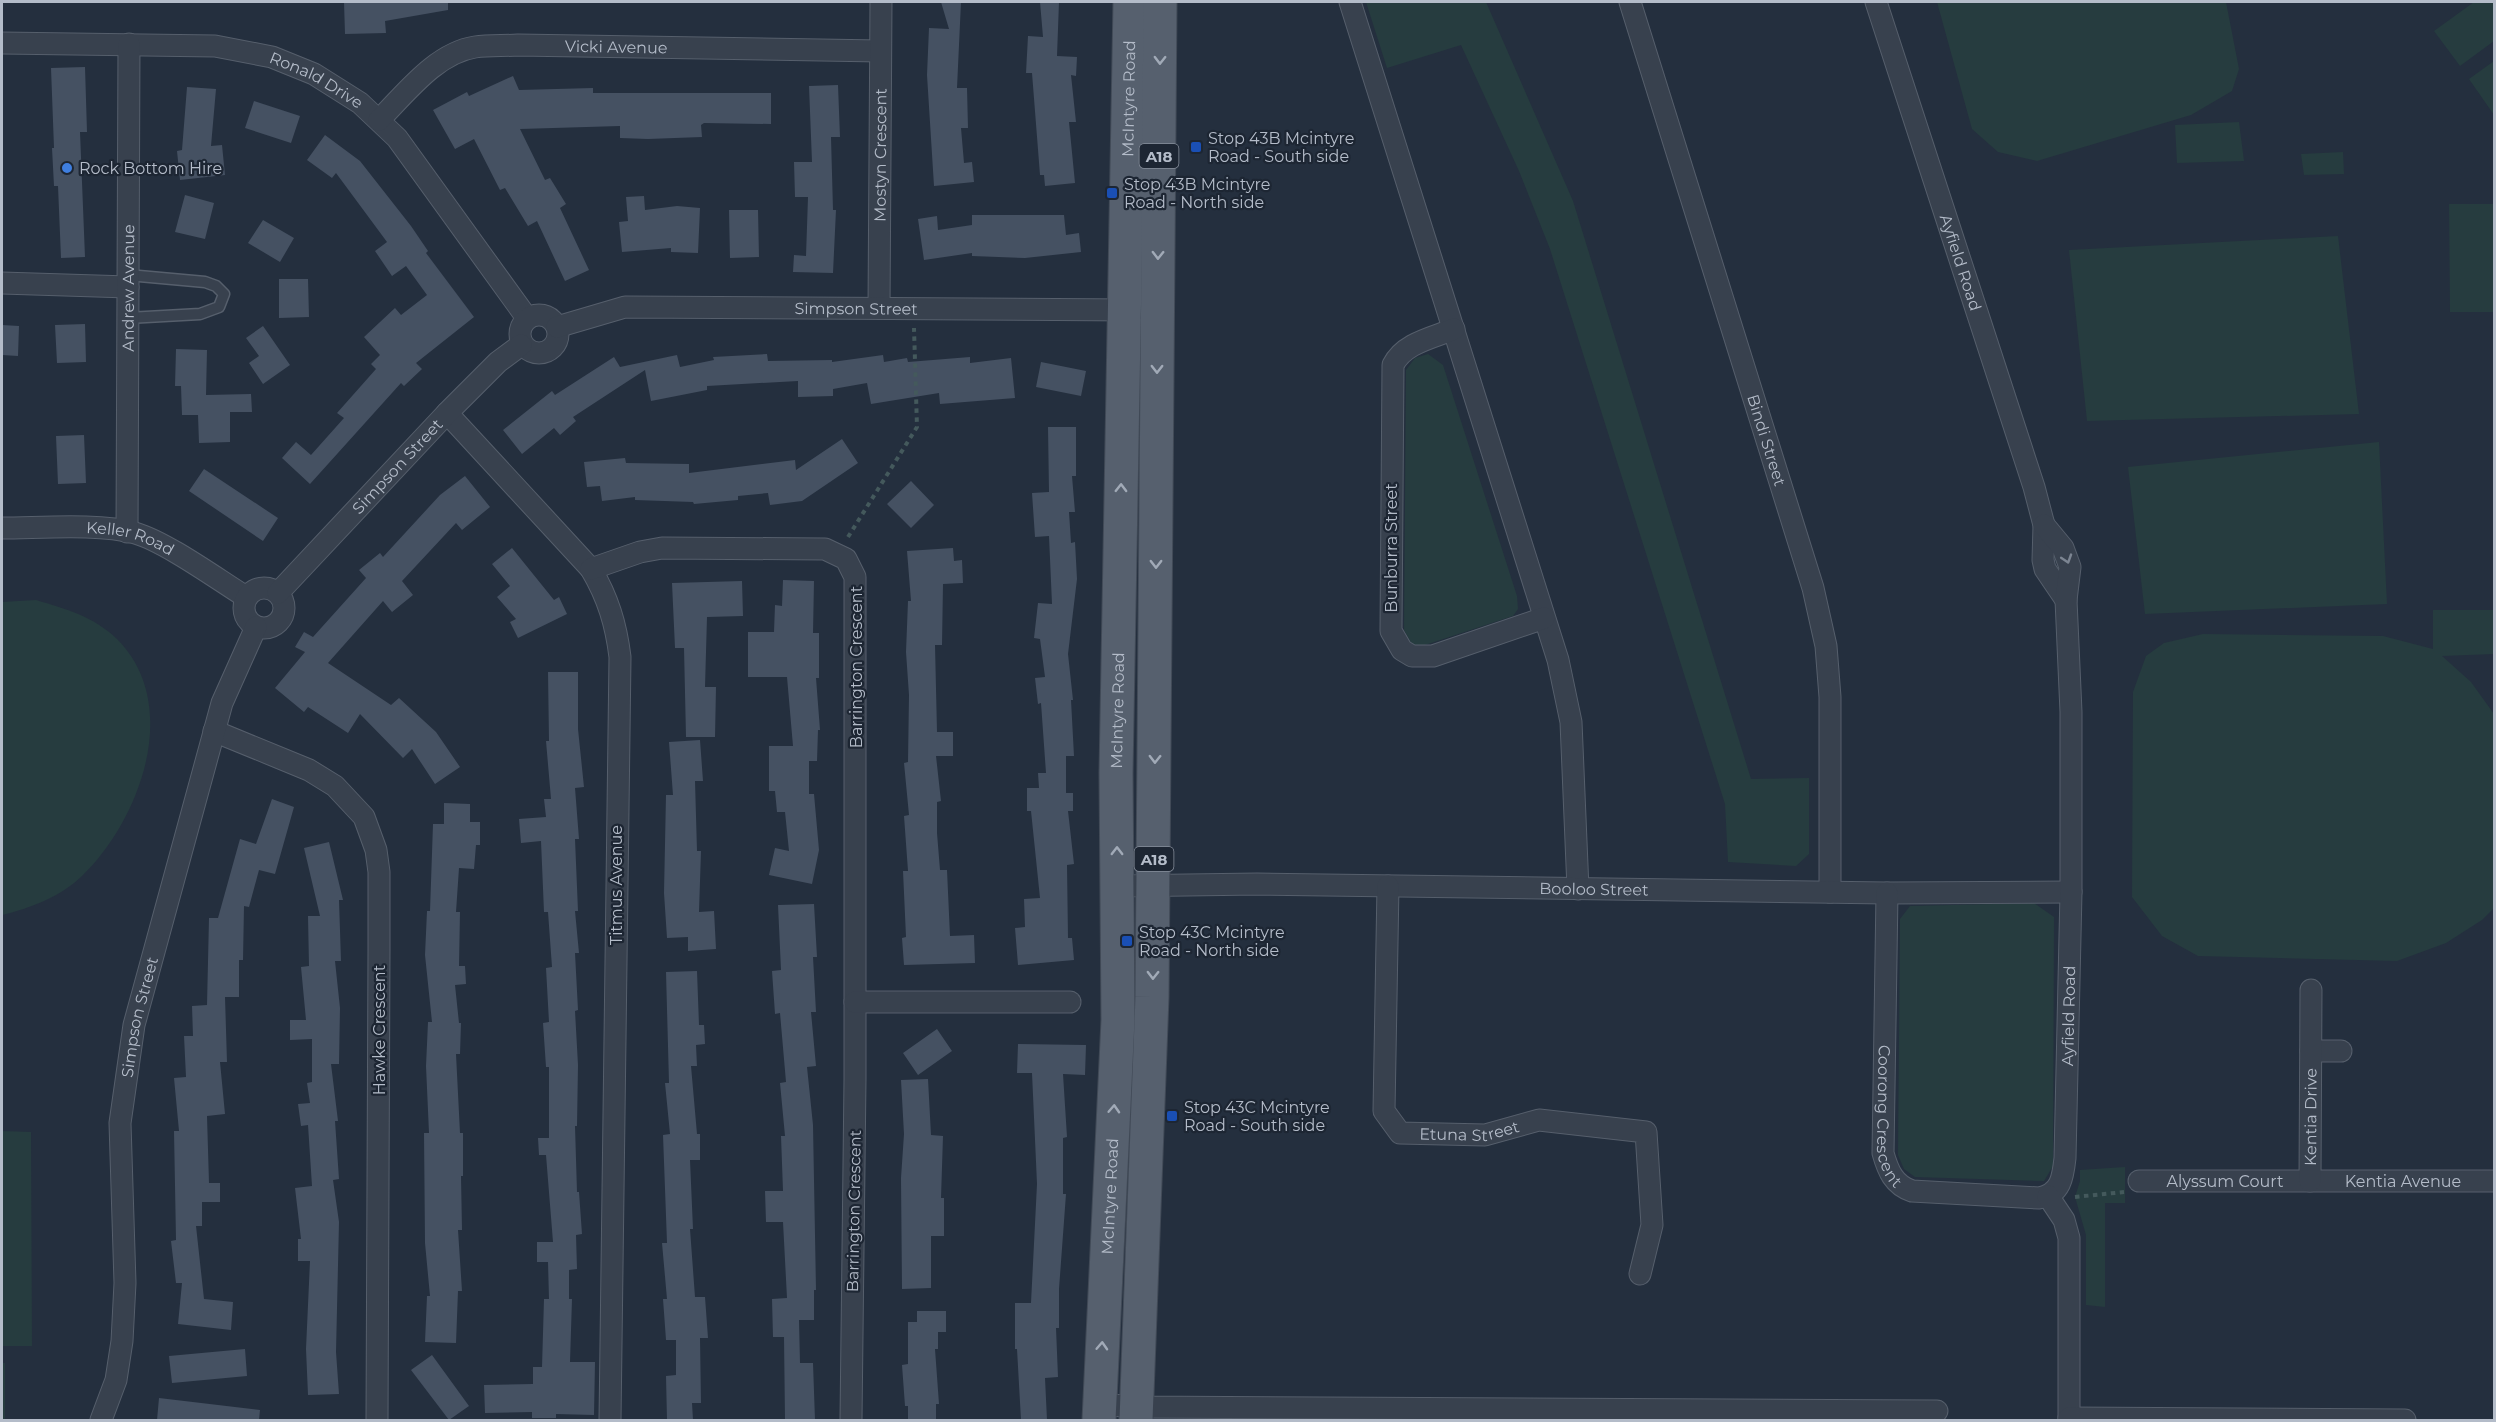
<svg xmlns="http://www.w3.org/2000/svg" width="2496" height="1422" font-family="Montserrat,sans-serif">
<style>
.green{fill:#263c3f}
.building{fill:#455162}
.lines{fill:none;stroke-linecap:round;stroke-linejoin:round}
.lane-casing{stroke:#565f6c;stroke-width:13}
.street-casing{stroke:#565f6c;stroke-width:23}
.primary-casing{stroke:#414a57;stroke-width:35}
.path{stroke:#44595c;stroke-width:4;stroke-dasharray:4.5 4.5;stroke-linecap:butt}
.lane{stroke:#38414e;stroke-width:10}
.street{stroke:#38414e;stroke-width:21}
.primary{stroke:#56606e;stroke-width:33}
.oneway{stroke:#a1aab7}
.oneway2{stroke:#7c8592}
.transit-dot{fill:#1a4fb4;stroke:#1d2633;stroke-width:2}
.shop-dot{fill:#3f7fe0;stroke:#1d2633;stroke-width:2}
.labels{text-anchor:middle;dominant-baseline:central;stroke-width:4.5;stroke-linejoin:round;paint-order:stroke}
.shield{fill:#1d2633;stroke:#878f9c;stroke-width:1.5}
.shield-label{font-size:15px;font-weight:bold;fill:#b4bcc9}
.street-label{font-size:16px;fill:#b4bcc9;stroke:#1d2633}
.poi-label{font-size:16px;fill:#b4bcc9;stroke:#1d2633;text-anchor:start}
</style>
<rect width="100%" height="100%" fill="#242f3e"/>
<path class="green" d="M1366 2H1486L1573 201 1751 779 1809 778V854L1796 866 1728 862 1725 804 1550 249 1519 171 1461 45 1387 68Z
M1937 2H2226L2239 69 2232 91 2191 115 2037 161 1998 152 1972 129Z
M2474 2H2494V41L2460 66 2434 31Z
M2494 61V115L2469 79Z
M2239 122 2244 161 2177 163 2175 125Z
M2343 152 2344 174 2304 175 2301 154Z
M2449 204H2494V312H2450Z
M2338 236 2359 414 2087 421 2069 250Z
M1428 354 1443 365 1517 596 1518 609 1513 616 1419 647 1412 644 1404 630 1406 370 1415 358Z
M2379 442 2387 604 2145 614 2128 467Z
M36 600C66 609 93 616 117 639 183 705 140 820 82 876 60 897 31 908 2 915V602Z
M2433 610H2494V654L2442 656 2471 682 2494 714V908L2482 920 2446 943 2397 961 2198 956 2162 936 2132 897 2133 692 2146 656 2164 643 2203 634 2383 636 2433 649Z
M2034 903 2054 917 2053 1166 2044 1181 1915 1177 1904 1169 1898 1155 1900 919 1910 906Z
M2 1131 31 1132 32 1346H2Z
M2125 1167V1203H2105V1307L2086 1305V1235L2075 1197 2080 1181V1170Z
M2 1363H5V1420H2Z"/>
<path class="building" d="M344 2H448V10L385 21 386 33 345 34Z
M941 2H961L957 88H967L968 128H961L964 163 972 162 974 182 934 186 927 75 929 28 949 29Z
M1040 2H1059L1057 56 1077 57 1076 76 1071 75 1076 122H1069L1075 183 1045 186 1044 175H1040L1032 73H1026L1028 36 1043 37Z
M85 67 87 132H80L85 257 61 258 58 186H54L52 148H54L51 68Z
M513 76 519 90 593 88V93H771V124L704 123 701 125 702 137 648 139 620 138V126L520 129 545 180 550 178 566 204 560 208 589 270 565 281 537 221 528 226 505 188 500 190 474 139 455 149 433 110 467 92 469 96Z
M838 85 840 137H831L833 210H836L833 273 793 272 794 255 806 256 808 197H795L794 162H812L809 86Z
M187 87 216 89 211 146 222 145 225 175 180 180 177 151 182 150Z
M254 101 300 116 291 143 245 128Z
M325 135 360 161 411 226 428 251 426 253 474 317 416 363 422 369 404 386 401 383 310 484 282 458 296 442 311 455 344 418 337 413 376 369 371 364 380 355 364 337 395 308 401 315 427 295 406 266 392 276 375 251 387 242 336 173 332 178 307 160Z
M185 195 214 203 205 239 175 232Z
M644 196 645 210 677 206 700 208 698 253 671 252V248L622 252 619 222 628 221 626 197Z
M729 210H758L759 257 730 258Z
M972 215H1064L1066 235 1079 233 1081 252 1025 258 972 256V253L924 260 918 219 937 216 938 230 972 225Z
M263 220 294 238 280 262 248 243Z
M279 279H308L309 317 279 318Z
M85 324 86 362 57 363 55 325Z
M2 325 19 326 18 356 2 355Z
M263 326 290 365 263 384 249 363 259 356 246 338Z
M176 349 207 350 206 395 251 394 252 412H230V442L199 443 198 415H182L181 386H175Z
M767 354 768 361 832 360V362L883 355 884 362 907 358 908 362 970 357V363L1011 358 1015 398 940 404 939 393 871 404 867 383 833 389V396L798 397V381L707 386V390L651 401 645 370 573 417 576 421 560 435 554 428 522 454 503 430 552 391 555 395 614 357 620 367 677 355 680 367 714 360 713 357Z
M1041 362 1086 371 1081 396 1036 387Z
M1048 427H1076V476H1072L1075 512H1069L1071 543 1075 542 1077 579 1068 654 1073 700H1071L1074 756H1066V793H1073V811H1068L1074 864 1067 865 1068 938H1072L1074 960 1018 965 1015 928 1025 927 1024 899 1040 898 1031 811H1027V788H1039L1038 773H1046L1041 703 1038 704 1035 678 1045 677 1040 639 1034 638 1038 603 1052 604 1049 536 1035 537 1032 493 1049 492Z
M84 435 86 483 58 484 56 436Z
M842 439 858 463 802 501 770 505 768 493 738 496V500L694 504 693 502 635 500V497L602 501 600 486 587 487 584 462 625 458 626 463 689 464V473L795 460 796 470Z
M204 469 278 518 263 541 189 491Z
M465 476 490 507 462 530 456 523 402 581 413 595 392 612 383 601 328 663 391 705 399 698 436 732 460 767 435 784 412 749 403 758 360 714 348 733 308 707 304 712 275 688 305 652 295 647 304 632 313 637 366 578 359 570 380 553 383 557 440 495Z
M911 481 934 505 911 528 887 504Z
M512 548 554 600 559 597 567 614 518 638 510 622 516 619 497 597 510 586 492 564Z
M953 548 954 561 962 560 963 583 943 584 942 645H935L937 732H953V756H936L941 801 937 802V833L940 870H947L950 936 974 935 975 963 904 965 902 938 906 937 903 871H908L904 816 909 815 904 763 908 762 909 695 906 652 908 601H911L907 551Z
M783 580 814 581 813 633H819V678H816L820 730H818L817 761H809V794H814L819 850 812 884 769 875 775 848 789 851 785 812H777L775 791H769V746H793L787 677H748V632H774L775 605 782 606Z
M742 581 743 616 707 617 705 687H716L715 737H686L684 648H675L672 583Z
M548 672H578V729L584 787 575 788 579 839H575L578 911H575L579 953H575L578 1010 575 1011 578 1065 577 1126H575L577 1192H579L582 1234 576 1235 577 1269 569 1270V1299H572L570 1362H595L594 1415 556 1414V1418H532V1412L485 1413 484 1385 533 1384V1367H542L544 1299H549L548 1262H537V1242H553L546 1155H539L538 1138H549V1067H546L543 1023 549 1022 546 968 552 967 548 912H544L541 841 521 843 519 819 546 817 544 799H551L546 741H549Z
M700 740 703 781H695L697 851H701L699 912 714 911 716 949 688 951V937L667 938 664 893 666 795H673L669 742Z
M272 799 294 807 275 874 259 870 249 907 244 906 243 960H239V997H225L227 1062H220L225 1114 207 1116 209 1183H220V1202H202V1226H196L204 1299 233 1302 231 1330 178 1324 182 1283H176L171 1241 176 1240 174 1131H179L174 1078 186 1077 184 1036H193L192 1006 207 1005 209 918H218L240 839 256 844Z
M444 803 470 804V822H480V845H476L474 869 459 868 456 912H460L459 966H465L466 984 455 985 459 1023H461L460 1054H456L460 1133H463V1176H461L462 1230H458L462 1291H458L456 1343 425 1342 427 1296H430L425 1243 424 1133H429L426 1066 428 1022H432L425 955 427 911H430L433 824H444Z
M329 842 343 900H339L341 961H335L340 1008 339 1064H331L338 1121H335L339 1179 333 1180 339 1222 336 1352 339 1394 308 1395 306 1349 310 1261H298V1239H301L295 1188 312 1186 308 1125 301 1126 298 1104 310 1103 307 1083 312 1082V1039L290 1040V1020H306L301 967 309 966 308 916H320L304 848Z
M814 904 817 957H813L816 1012H811L816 1066 807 1067 813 1125 816 1290H814V1320H799L800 1363H813L815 1420H785L784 1337H773L772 1299 787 1298 783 1222H766L765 1191H783L781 1136H785L780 1083 786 1082 780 1013 775 1014 772 971 781 970 778 905Z
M697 971 699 1025H704L705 1044 696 1045 697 1066H691L697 1134H700V1160H690L693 1229H690L695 1297H705L708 1338H700L701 1403H692L693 1420H667L666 1376 676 1375V1340H666L663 1299H667L662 1243H667L663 1135 670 1134 665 1083H669L666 972Z
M937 1029 952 1051 918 1075 903 1053Z
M1018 1044 1086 1045 1085 1075 1063 1074 1067 1137 1063 1138V1194H1066L1059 1289V1328H1056L1058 1377 1045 1378 1047 1420H1021L1017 1349H1015V1303H1031L1037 1184 1032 1073H1017Z
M928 1079 931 1135 943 1136 941 1198H944V1236H931V1288L902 1289 901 1178 904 1134 901 1080Z
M917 1311H946V1332H938V1349H935L939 1404H936V1420H908V1406H905L902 1365 908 1364V1322H917Z
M245 1349 247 1376 172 1383 169 1356Z
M432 1355 469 1406 449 1420 411 1370Z
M159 1398 260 1410 259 1420H157Z"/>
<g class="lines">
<defs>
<path id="lane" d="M128 318 200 314 219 307 224 294 216 286 205 282 128 275"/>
<g id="street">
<path d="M1350 2 1558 660 1571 722 1578 889"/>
<path id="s1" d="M1630 2 1813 588 1826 646 1830 697V892"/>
<path id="s2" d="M1876 2 2034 487 2044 525 2043 560 2045 569 2066 600"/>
<path id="s3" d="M2 43 215 46 272 57 314 74 360 103 397 138 527 318"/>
<path id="s4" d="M379 120C406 93 436 53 475 47 489 45 504 46 518 45L880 51"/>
<path d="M2 283 128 287"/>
<path id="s5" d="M879 308 881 2"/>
<circle cx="539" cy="334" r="19"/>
<path id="s6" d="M557 327 625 307 1135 310"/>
<path d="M1454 329C1432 338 1404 343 1393 365L1391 631 1402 650 1412 656H1433L1544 618"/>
<path d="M447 413 591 569C608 598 616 624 620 657L610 1420"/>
<path id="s7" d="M2 528C40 528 99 523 135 533 166 542 217 579 246 597"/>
<path id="s8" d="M127 532 129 44"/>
<path d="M591 569 640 552 662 548 825 549 846 559 855 577V1079L851 1420"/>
<circle cx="264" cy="608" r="20"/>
<path id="s9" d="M278 593 447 413 498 362 521 345"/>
<path d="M214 731 309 770 335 786 364 817 376 850 379 872V950L377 1420"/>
<path id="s10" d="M1117 886 1257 884 1887 893 2071 892"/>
<path id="s11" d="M1388 886 1384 1111 1400 1133 1485 1135 1539 1120 1646 1132 1652 1225 1640 1274"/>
<path id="s12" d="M1887 893 1883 1153C1888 1171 1894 1185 1912 1191L2039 1198C2061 1194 2063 1177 2065 1158L2071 892V712L2066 600 2070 567 2063 548 2044 525"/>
<path d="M855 1002H1070"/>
<path d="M2311 1051H2341"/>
<path id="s13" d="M2139 1181H2494"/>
<path id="s14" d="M2310 1181 2311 990"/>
<path d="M2048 1196 2064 1220 2069 1238V1420"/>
<path d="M1099 1404 1136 1407 1937 1411"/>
<path d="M2069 1418 2405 1420"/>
<path id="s15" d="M101 1420 116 1380 122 1341 125 1283 120 1123 134 1025 222 703 256 627"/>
</g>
<g id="primary">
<path id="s16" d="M1099 1420 1118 1020 1116 773 1130 2"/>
<path d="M1136 1420 1152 997 1160 2"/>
</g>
</defs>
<use href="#lane" class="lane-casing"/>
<use href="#street" class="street-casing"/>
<use href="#primary" class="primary-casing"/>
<path class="path" d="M848 537 917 427 914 328
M2075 1197 2124 1192"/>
<use href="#lane" class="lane"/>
<use href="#street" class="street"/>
<use href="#primary" class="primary"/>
</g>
<defs><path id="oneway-chevron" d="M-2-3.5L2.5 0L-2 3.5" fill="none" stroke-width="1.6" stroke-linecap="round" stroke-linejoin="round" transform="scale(1.5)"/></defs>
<g class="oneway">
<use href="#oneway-chevron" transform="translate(1160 60) rotate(91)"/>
<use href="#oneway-chevron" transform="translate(1158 255) rotate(91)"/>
<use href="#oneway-chevron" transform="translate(1157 369) rotate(90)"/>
<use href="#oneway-chevron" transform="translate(1121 488) rotate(-89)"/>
<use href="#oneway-chevron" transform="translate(1156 564) rotate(90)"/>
<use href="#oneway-chevron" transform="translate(1155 759) rotate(91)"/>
<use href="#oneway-chevron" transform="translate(1117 851) rotate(-90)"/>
<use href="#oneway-chevron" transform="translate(1153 975) rotate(91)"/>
<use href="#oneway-chevron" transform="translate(1114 1109) rotate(-87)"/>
<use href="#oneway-chevron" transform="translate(1102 1346) rotate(-87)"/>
</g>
<use class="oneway2" href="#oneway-chevron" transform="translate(2067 559) rotate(72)"/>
<g class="transit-dot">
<rect x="1190" y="141" width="12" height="12" rx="3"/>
<rect x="1106" y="187" width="12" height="12" rx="3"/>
<rect x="1121" y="935" width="12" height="12" rx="3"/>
<rect x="1166" y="1110" width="12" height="12" rx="3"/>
</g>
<circle class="shop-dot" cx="67" cy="168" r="6"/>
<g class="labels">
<g class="shield">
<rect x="1139.5" y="144" width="39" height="24" rx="4.5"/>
<rect x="1134.5" y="847" width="39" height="24" rx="4.5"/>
</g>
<g class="shield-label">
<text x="1159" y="156">A18</text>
<text x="1154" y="859">A18</text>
</g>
<g class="street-label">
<text stroke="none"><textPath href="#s4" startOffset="264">Vicki Avenue</textPath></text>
<text stroke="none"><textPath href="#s3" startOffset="321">Ronald Drive</textPath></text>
<text stroke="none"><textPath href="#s16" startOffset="1322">McIntyre Road</textPath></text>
<text stroke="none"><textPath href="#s5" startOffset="153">Mostyn Crescent</textPath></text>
<text stroke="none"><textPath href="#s2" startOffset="274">Ayfield Road</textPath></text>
<text stroke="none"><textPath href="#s8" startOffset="244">Andrew Avenue</textPath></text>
<text stroke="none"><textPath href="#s6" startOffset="302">Simpson Street</textPath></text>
<text stroke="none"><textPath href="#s1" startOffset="459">Bindi Street</textPath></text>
<text stroke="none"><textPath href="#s9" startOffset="174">Simpson Street</textPath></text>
<text stroke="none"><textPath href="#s7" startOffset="130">Keller Road</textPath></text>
<text transform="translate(1391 548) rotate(-90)">Bunburra Street</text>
<text transform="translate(856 667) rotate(-90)">Barrington Crescent</text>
<text stroke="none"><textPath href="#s16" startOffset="710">McIntyre Road</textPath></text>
<text transform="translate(616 885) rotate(-90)">Titmus Avenue</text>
<text stroke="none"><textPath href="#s10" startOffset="477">Booloo Street</textPath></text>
<text stroke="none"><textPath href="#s12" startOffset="632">Ayfield Road</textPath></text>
<text stroke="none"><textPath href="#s15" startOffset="408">Simpson Street</textPath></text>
<text transform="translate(379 1030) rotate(-90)">Hawke Crescent</text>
<text stroke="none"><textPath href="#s12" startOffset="224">Coorong Crescent</textPath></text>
<text stroke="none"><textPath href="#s14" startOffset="64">Kentia Drive</textPath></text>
<text stroke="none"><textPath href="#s11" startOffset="322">Etuna Street</textPath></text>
<text stroke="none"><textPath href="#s13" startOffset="86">Alyssum Court</textPath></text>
<text stroke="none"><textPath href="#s13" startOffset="264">Kentia Avenue</textPath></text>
<text stroke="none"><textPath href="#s16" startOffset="224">McIntyre Road</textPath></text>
<text transform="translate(854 1211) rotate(-89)">Barrington Crescent</text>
</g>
<g class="poi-label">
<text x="1208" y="138">Stop 43B Mcintyre<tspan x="1208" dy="18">Road - South side</tspan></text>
<text x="79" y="168">Rock Bottom Hire</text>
<text x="1124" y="184">Stop 43B Mcintyre<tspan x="1124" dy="18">Road - North side</tspan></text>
<text x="1139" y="932">Stop 43C Mcintyre<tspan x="1139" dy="18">Road - North side</tspan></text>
<text x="1184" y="1107">Stop 43C Mcintyre<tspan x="1184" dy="18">Road - South side</tspan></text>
</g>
</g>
<rect width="2496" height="1422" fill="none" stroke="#b4bcc9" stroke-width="6"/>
</svg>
